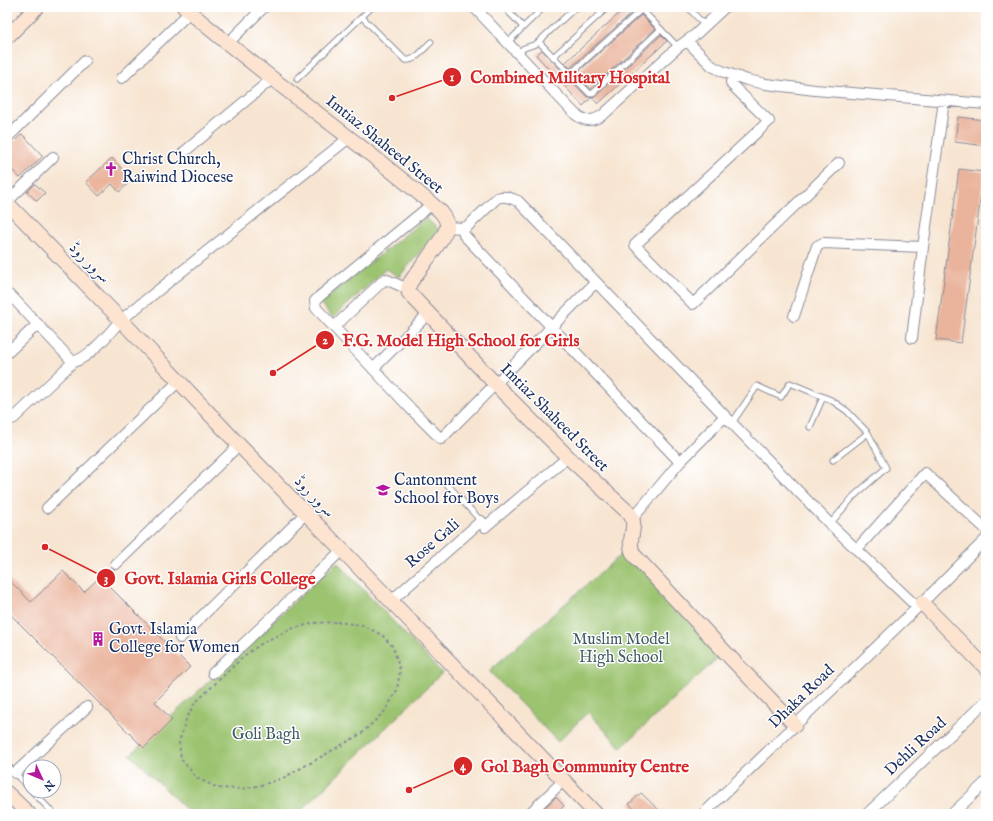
<svg xmlns="http://www.w3.org/2000/svg" width="993" height="821" font-family="'IM FELL English',Amiri,serif">
<style>
.green{fill:#9bc36f;stroke:#5b7966}
.building{fill:#eab49c}
.lines{fill:none;stroke-linecap:round;stroke-linejoin:round}
.lane-casing{stroke:#898a98;stroke-width:7}
.street-casing{stroke:#898a98;stroke-width:12}
.secondary-casing{stroke:#898a98;stroke-width:16}
.path{stroke:#898a98;stroke-width:2;stroke-dasharray:3 3;stroke-linecap:butt}
.lane{stroke:#fff;stroke-width:5}
.street{stroke:#fff;stroke-width:10}
.secondary{stroke:#fde4d1;stroke-width:14}
.labels{text-anchor:middle;dominant-baseline:central;stroke-width:3;stroke-linejoin:round;paint-order:stroke}
.street-label{font-size:16px;fill:#1b2f5e;stroke:#fff}
.poi-label{font-size:16px;fill:#1b2f5e;stroke:#fff;text-anchor:start}
.park-label{font-size:16px;fill:#415b63;stroke:#fff}
.leader{fill:none;stroke:#d62828;stroke-width:1.5}
.callout-dot{fill:#d62828;stroke:#fff;stroke-width:1.5}
.mark-label{font-size:12px;text-anchor:middle;font-weight:bold;fill:#fff}
.callout-label{font-size:17px;text-anchor:middle;font-weight:bold;fill:#d62828;stroke:#fff;stroke-width:3;stroke-linejoin:round;paint-order:stroke}
</style>
<rect width="100%" height="100%" fill="#fff"/>
<filter id="ink" filterUnits="userSpaceOnUse"><feTurbulence type="fractalNoise" baseFrequency=".025" numOctaves="2"/><feDisplacementMap in="SourceGraphic" scale="8" xChannelSelector="R" yChannelSelector="G"/><feConvolveMatrix kernelMatrix="1 2 1 2 8 2 1 2 1" color-interpolation-filters="sRGB"/></filter>
<filter id="wash" filterUnits="userSpaceOnUse"><feTurbulence type="fractalNoise" baseFrequency=".012" numOctaves="4" result="noise"/><feDisplacementMap in="SourceGraphic" scale="16" xChannelSelector="R" yChannelSelector="G"/><feGaussianBlur stdDeviation="0.9" result="paint"/><feColorMatrix in="noise" values="0 0 0 0 0 0 0 0 0 0 0 0 0 0 0 0 0 1.4 0 .05"/><feComposite in="paint" operator="in"/></filter>
<g filter="url(#wash)">
<rect width="100%" height="100%" fill="#f7e5d1"/>
<path class="green" d="M426 218 439 230 399 277 386 269 333 318 320 303Z
M626 550 722 654 621 748 588 712 558 742 489 671Z
M337 562 442 673 298 814H191L130 755Z"/>
<g id="blocks">
<path class="building" d="M626 7H636V9L570 68 565 63Z
M641 15 655 29 591 89 576 74Z
M661 35 667 41 598 104 592 97 596 96Z
M542 50 587 97H592L583 106 536 55Z
M958 117 986 120V146L955 142Z
M22 134 43 156 20 178 7 165V149Z
M112 158 132 180 119 192 112 184 99 196 86 182Z
M959 169 984 172 961 343 936 340Z
M35 184 45 193 37 201 27 192Z
M63 571 84 592 100 577 190 667 155 702 172 720 144 748 7 611V578L31 602Z
M641 793 663 814H639L629 804Z
M556 797 564 806 556 814H544L541 811Z"/>
</g>
</g>
<g filter="url(#ink)">
<use href="#blocks" fill-opacity="0" stroke="#898a98" stroke-width="1"/>
<g class="lines">
<defs>
<path id="lane" d="M504 7 523 27
M688 7 705 26
M640 8 678 47
M362 17 405 60C416 62 424 48 431 42
M508 42 544 7
M539 42 590 94 593 93 661 29
M518 53 524 48 536 44 576 7
M553 57 608 7
M570 74 642 9
M297 79 372 7
M732 423 757 386 781 397 790 383 831 400 847 411 868 433 886 468 854 496 830 524
M810 427 823 397
M833 460 868 433
M445 482 481 521
M7 765 30 789
M32 791 54 814"/>
<path id="street" d="M474 7 575 114C585 122 593 122 604 114L678 47 696 34 725 7
M687 41 712 66 724 72 747 80 766 84 815 90 986 104
M228 43 264 7
M733 75 731 82 732 85 769 121 635 245 693 304 839 163
M122 78 190 12
M7 138 85 61
M184 152 273 78
M7 202 53 157
M432 204 320 296 315 301 316 308 411 409 441 439 595 283
M447 227 463 228 468 226 497 198C505 195 510 198 518 201L725 416
M463 228 464 235 680 462
M7 294 13 298 73 362C91 357 109 333 121 320L350 137
M794 316 817 246 823 243 923 247
M334 327 385 279 408 289
M912 338 923 247 944 101
M7 353 38 324
M373 369 429 313
M7 419 9 420 14 418 73 362
M47 508 179 381
M633 518 680 462 725 416 830 524 917 607
M857 549 925 473 986 529
M116 564 239 445
M391 601 481 521 485 527 568 457
M180 638 306 513
M213 673 342 550
M15 773 87 707
M529 814 564 780
M703 814 922 603 986 539
M867 814 986 701
M952 814 986 782"/>
<path id="secondary" d="M184 7C267 79 358 140 441 212 444 216 448 221 447 227 445 238 417 272 410 283L408 289 409 293 503 392 568 457 630 514C639 527 625 540 634 555L724 651 795 725
M7 37 37 7
M7 203 121 320 239 445 342 550 596 814
M922 603 986 668
M7 793 29 814"/>
</defs>
<use href="#lane" class="lane-casing"/>
<use href="#street" class="street-casing"/>
<use href="#secondary" class="secondary-casing"/>
<path class="path" d="M7 9 9 7
M337 622 362 625 382 635 393 647 400 670 397 690 385 711 361 734 314 761 283 778 262 785 241 789 218 788 197 778 181 759 179 742 186 720 194 704 245 655 264 642 291 629 313 623Z"/>
<use href="#lane" class="lane"/>
<use href="#street" class="street"/>
<use href="#secondary" class="secondary"/>
</g>
</g>
<defs>
<symbol id="church-bare" viewBox="-9 -9 18 18"><path d="M-1.2-6h2.4v3.5h3.3v2.4h-3.3V6h-2.4V-.1h-3.3v-2.4h3.3Z" fill="#b5179e" stroke="#fff" stroke-width="2.5" paint-order="stroke"/></symbol>
<symbol id="school-bare" viewBox="-9 -9 18 18"><path d="M0-5L7-2L0 1L-7-2ZM-4 1L0 2.5L4 1V4Q0 6-4 4Z" fill="#b5179e" stroke="#fff" stroke-width="2.5" paint-order="stroke"/></symbol>
<symbol id="building-bare" viewBox="-9 -9 18 18"><path d="M-4-6H4V6H1V3H-1V6H-4ZM-2.5-4.3h1.7v1.8h-1.7ZM.8-4.3h1.7v1.8H.8ZM-2.5-1h1.7V.8h-1.7ZM.8-1h1.7V.8H.8Z" fill="#b5179e" stroke="#fff" stroke-width="2.5" paint-order="stroke"/></symbol>
</defs>
<g fill-rule="evenodd">
<use href="#church-bare" x="101" y="159" width="20" height="20"/>
<use href="#school-bare" x="373" y="480" width="20" height="20"/>
<use href="#building-bare" x="88" y="629" width="20" height="20"/>
</g>
<g class="labels">
<g class="street-label">
<text transform="translate(384 145) rotate(39)">Imtiaz Shaheed Street</text>
<text transform="translate(89 263) rotate(45)">سرور روڈ</text>
<text transform="translate(554 418) rotate(45)">Imtiaz Shaheed Street</text>
<text transform="translate(314 497) rotate(46)">سرور روڈ</text>
<text transform="translate(433 544) rotate(-41)">Rose Gali</text>
<text transform="translate(802 697) rotate(-44)">Dhaka Road</text>
<text transform="translate(916 747) rotate(-43)">Dehli Road</text>
</g>
<g class="poi-label">
<text x="122" y="160">Christ Church,<tspan x="122" dy="18">Raiwind Diocese</tspan></text>
<text x="394" y="481">Cantonment<tspan x="394" dy="18">School for Boys</tspan></text>
<text x="109" y="630">Govt. Islamia<tspan x="109" dy="18">College for Women</tspan></text>
</g>
<g class="park-label">
<text x="621" y="640">Muslim Model<tspan x="621" dy="18">High School</tspan></text>
<text x="266" y="735">Goli Bagh</text>
</g>
</g>
<path class="leader" d="M392 98L452 77M273 373L325 340M45 547L106 578M409 790L463 766"/>
<g class="callout-dot">
<circle cx="392" cy="98" r="4"/>
<circle cx="273" cy="373" r="4"/>
<circle cx="45" cy="547" r="4"/>
<circle cx="409" cy="790" r="4"/>
<circle cx="452" cy="77" r="10"/>
<circle cx="325" cy="340" r="10"/>
<circle cx="106" cy="578" r="10"/>
<circle cx="463" cy="766" r="10"/>
</g>
<g class="mark-label">
<text x="452" y="81">1</text>
<text x="325" y="344">2</text>
<text x="106" y="582">3</text>
<text x="463" y="770">4</text>
</g>
<g class="callout-label">
<text x="570" y="83">Combined Military Hospital</text>
<text x="461" y="346">F.G. Model High School for Girls</text>
<text x="220" y="584">Govt. Islamia Girls College</text>
<text x="585" y="772">Gol Bagh Community Centre</text>
</g>
<rect width="993" height="821" fill="none" stroke="#fff" stroke-width="24"/>
<g transform="translate(42 779) rotate(134)"><circle r="19" fill="#ffffff" stroke="#a4acbf"/>
<path d="M0-3L7 15L0 10L-7 15Z" fill="#b5179e"/>
<text y="-6" font-size="11" font-weight="bold" text-anchor="middle" fill="#1b2f5e">N</text>
</g>
</svg>
